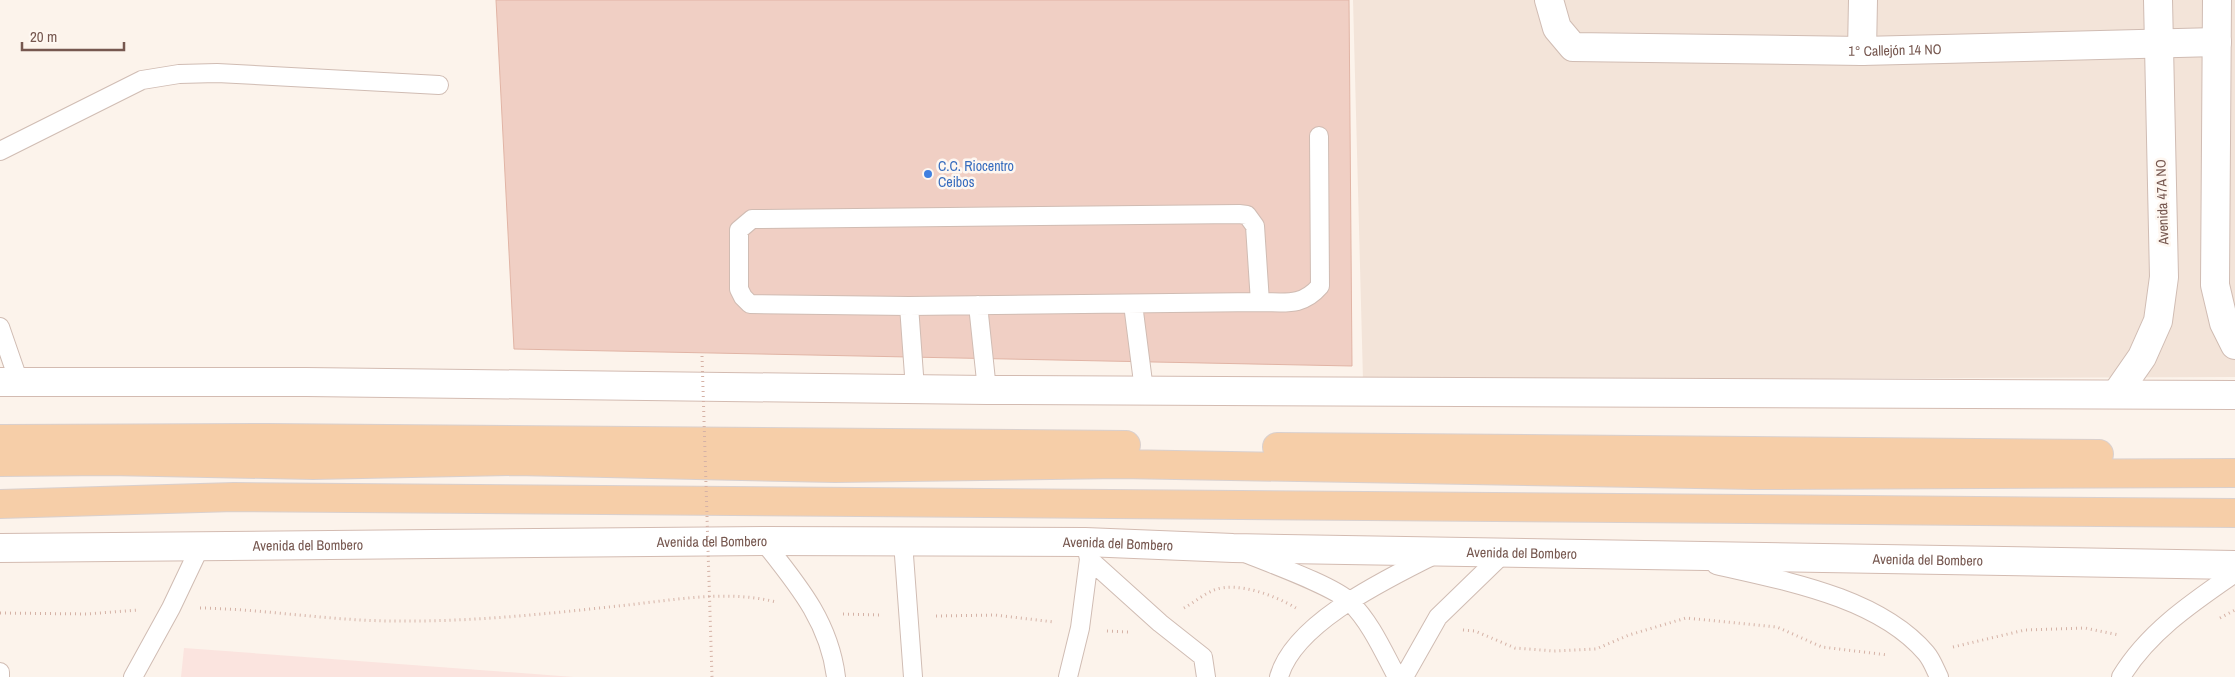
<svg xmlns="http://www.w3.org/2000/svg" width="2235" height="677" font-family="'Archivo Narrow',sans-serif">
<style>
.residential{fill:#f3e4d9}
.commercial{fill:#fbe4df}
.building{fill:#f0cfc4;stroke:#e1b4a5}
.lines{fill:none;stroke-linecap:round;stroke-linejoin:round}
.lane-casing{stroke:#d0bcb3;stroke-width:20}
.street-casing{stroke:#d0bcb3;stroke-width:30}
.secondary-casing{stroke:#d3bbb1;stroke-width:30}
.primary-casing{stroke:#d9d0ce;stroke-width:30}
.path{stroke:#d5b2a6;stroke-width:3;stroke-dasharray:1 4;stroke-linecap:butt}
.lane{stroke:#fff;stroke-width:18}
.street{stroke:#fff;stroke-width:28}
.secondary{stroke:#fff;stroke-width:28}
.primary{stroke:#f6cea8;stroke-width:28}
.path-bridge{stroke:#d5b2a6;stroke-width:3;stroke-dasharray:1 4;stroke-linecap:butt}
.shop-dot{fill:#3f7fe0;stroke:#fef7f1;stroke-width:2}
.labels{text-anchor:middle;dominant-baseline:central;stroke-width:5;stroke-linejoin:round;paint-order:stroke}
.street-label{font-size:14px;fill:#76574f;stroke:#fef7f1}
.shop-label{font-size:14px;fill:#366cbe;stroke:#fef7f1;text-anchor:start}
</style>
<rect width="100%" height="100%" fill="#fcf3eb"/>
<path class="residential" d="M1353 0H2235V377L1363 380Z"/>
<path class="commercial" d="M184 648 574 677H181Z"/>
<path class="building" d="M496 0H1349L1352 366 514 349Z"/>
<g class="lines">
<defs>
<path id="lane" d="M0 151 142 80 179 74 217 73 439 85
M1239 214 1247 215 1255 226 1260 302 909 306 750 304 743 297 739 289V230L752 219Z
M1260 302C1285 302 1302 307 1320 286L1319 136
M1133 304 1144 390
M978 305 987 390
M909 306 915 389
M0 327 19 382
M763 541C797 584 829 621 836 677
M903 542 913 677
M1245 553C1269 563 1334 586 1350 602 1371 623 1383 651 1397 677
M1089 559 1160 623 1203 657 1206 677
M1716 565C1785 581 1878 597 1926 653 1932 660 1935 669 1939 677
M0 672V677
M133 677 171 608 200 547
M1068 677 1080 628 1089 559 1087 550
M1279 677C1294 622 1389 578 1436 554
M1404 677 1438 617 1504 553
M2121 677C2148 632 2193 602 2235 573"/>
<g id="street">
<path id="s1" d="M1549 0 1557 28 1573 47 1862 51 2217 42"/>
<path d="M2217 0 2215 285 2224 323 2235 345"/>
<path d="M1862 51 1863 0"/>
<path d="M2117 393 2142 357 2158 321 2164 277 2158 0"/>
</g>
<g id="secondary">
<path d="M0 382H306L987 390 2235 395"/>
<path id="s2" d="M0 548 763 541 1085 542 1233 548 2235 565"/>
</g>
<path id="primary" d="M0 439 267 438 1126 445
M1277 447 2099 454
M0 462 109 461 313 465 516 461 835 468 1120 464 1753 475 2235 473
M0 504 234 497 2235 513"/>
</defs>
<use href="#lane" class="lane-casing"/>
<use href="#street" class="street-casing"/>
<use href="#secondary" class="secondary-casing"/>
<use href="#primary" class="primary-casing"/>
<path class="path" d="M200 608C265 609 330 621 396 621 470 622 545 614 618 606 669 601 725 589 776 602
M1184 608C1193 603 1204 594 1214 590 1238 581 1276 596 1296 608
M0 613 87 614 138 610
M843 614 882 615
M936 616 995 615 1054 622
M2220 618 2235 610
M1463 630 1475 631 1515 648 1554 651 1596 649 1629 635 1686 618 1777 627 1822 647 1888 655
M1107 631 1128 632
M1953 647 2025 630 2085 628 2119 635"/>
<use href="#lane" class="lane"/>
<use href="#street" class="street"/>
<use href="#secondary" class="secondary"/>
<use href="#primary" class="primary"/>
<path class="path-bridge" d="M702 356 712 677"/>
</g>
<circle class="shop-dot" cx="928" cy="174" r="5"/>
<g class="labels">
<g class="street-label">
<text stroke="none"><textPath href="#s1" startOffset="376">1° Callejón 14 NO</textPath></text>
<text transform="translate(2162 202) rotate(-92)">Avenida 47A NO</text>
<text stroke="none"><textPath href="#s2" startOffset="712">Avenida del Bombero</textPath></text>
<text stroke="none"><textPath href="#s2" startOffset="1118">Avenida del Bombero</textPath></text>
<text stroke="none"><textPath href="#s2" startOffset="308">Avenida del Bombero</textPath></text>
<text stroke="none"><textPath href="#s2" startOffset="1522">Avenida del Bombero</textPath></text>
<text stroke="none"><textPath href="#s2" startOffset="1928">Avenida del Bombero</textPath></text>
</g>
<g class="shop-label">
<text x="938" y="166">C.C. Riocentro<tspan x="938" dy="16">Ceibos</tspan></text>
</g>
</g>
<path d="M22 42v8h102v-8" fill="none" stroke="#76574f" stroke-width="2.5"/>
<text x="30" y="42" font-size="15" fill="#76574f" stroke="#fef7f1" stroke-width="4" paint-order="stroke">20 m</text>
</svg>
